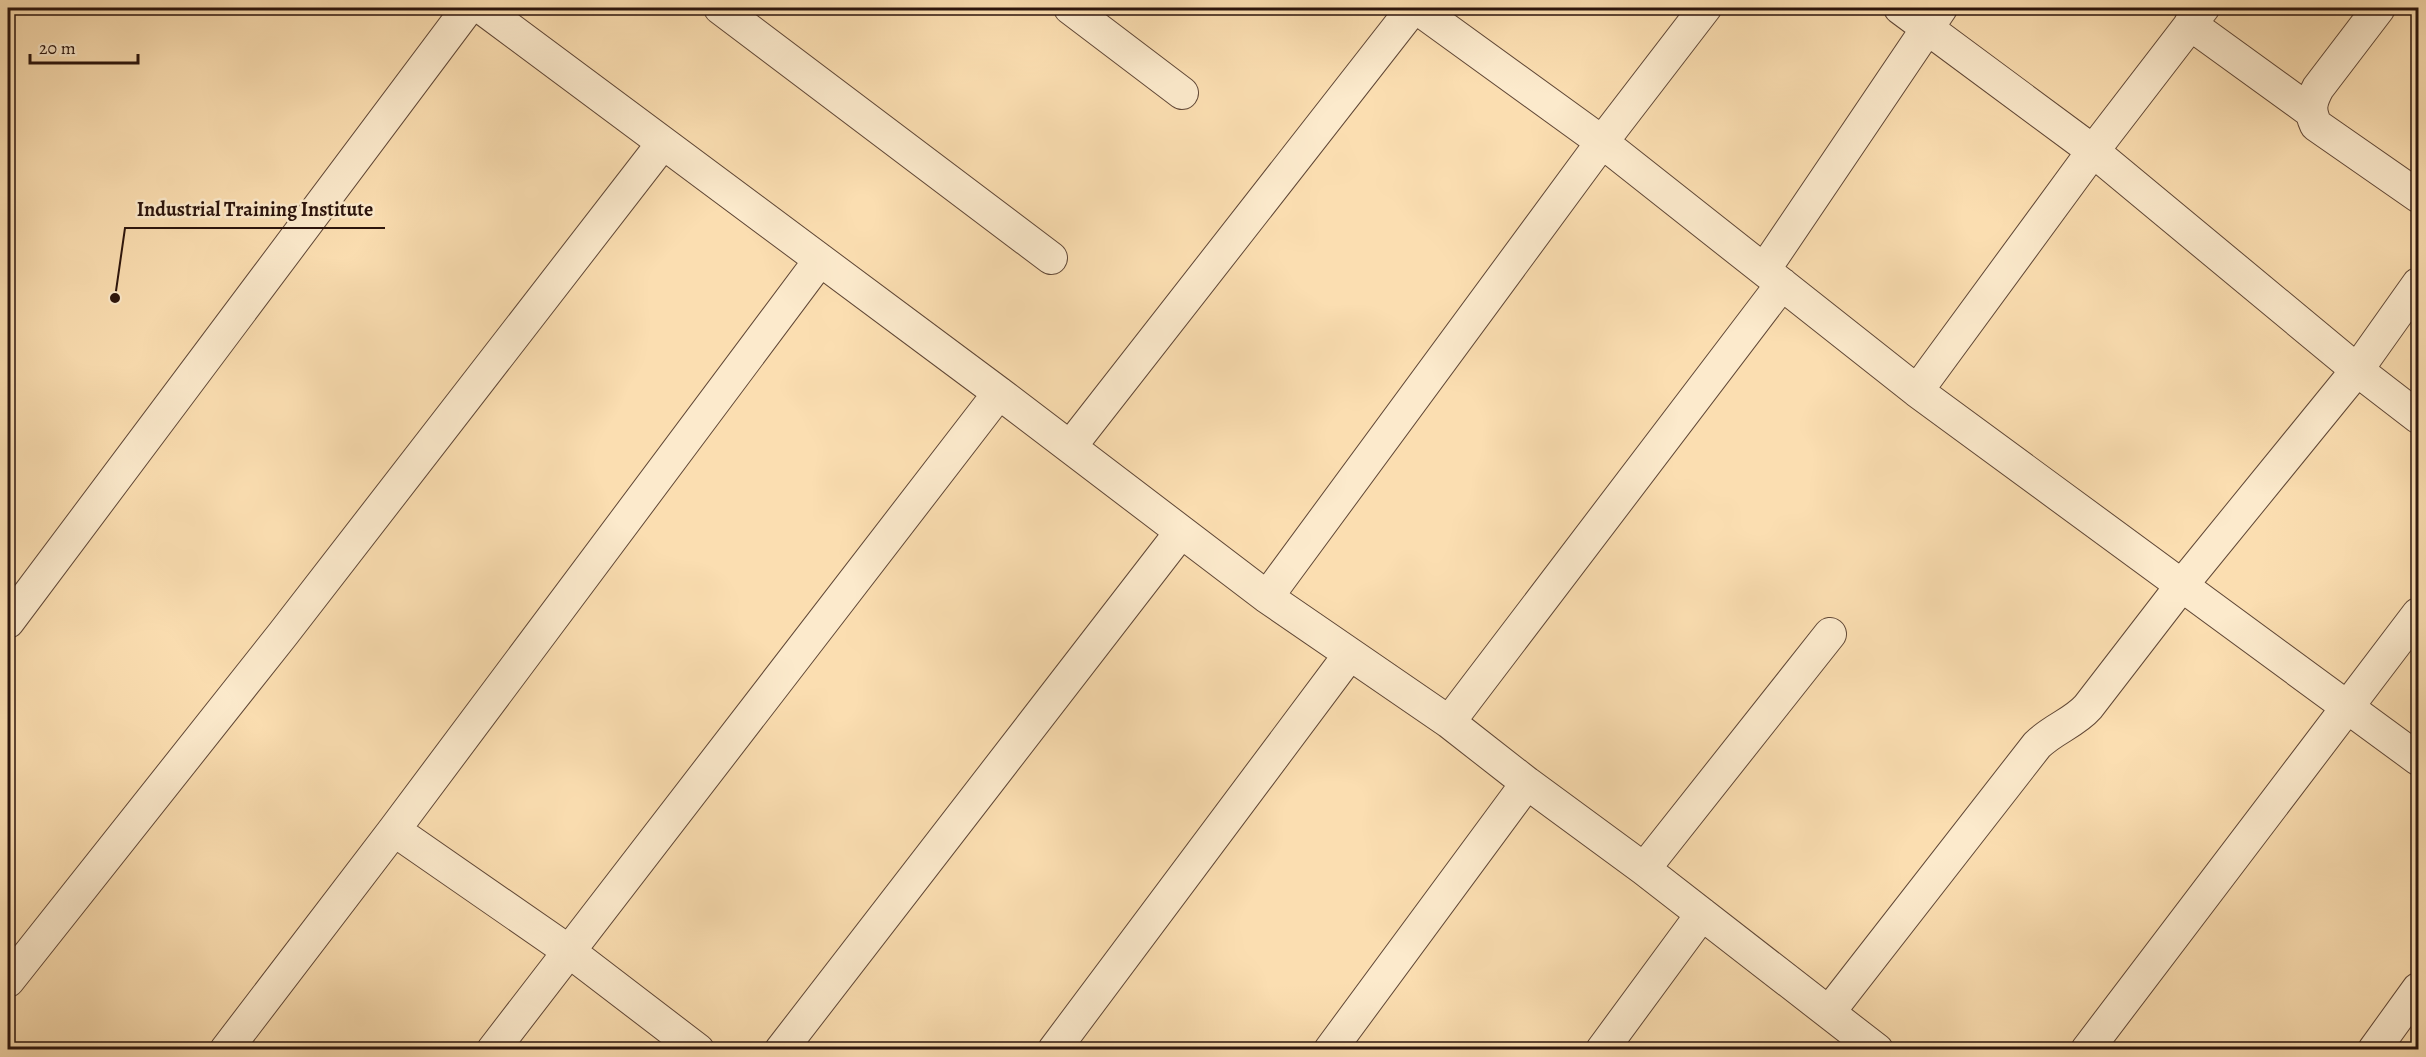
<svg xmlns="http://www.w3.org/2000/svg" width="2426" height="1057" font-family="Alegreya,serif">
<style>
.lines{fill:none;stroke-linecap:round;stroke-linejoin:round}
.street-casing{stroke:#604736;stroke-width:34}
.street{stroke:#fceacc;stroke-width:32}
.leader{fill:none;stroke:#2c150d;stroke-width:2}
.callout-dot{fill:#2c150d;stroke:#fceacc;stroke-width:2}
.callout-label{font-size:20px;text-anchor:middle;font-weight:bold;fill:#2c150d;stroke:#fceacc;stroke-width:5;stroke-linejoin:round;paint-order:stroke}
</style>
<rect width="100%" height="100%" fill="#fbdeb1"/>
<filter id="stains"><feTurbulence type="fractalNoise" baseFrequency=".00333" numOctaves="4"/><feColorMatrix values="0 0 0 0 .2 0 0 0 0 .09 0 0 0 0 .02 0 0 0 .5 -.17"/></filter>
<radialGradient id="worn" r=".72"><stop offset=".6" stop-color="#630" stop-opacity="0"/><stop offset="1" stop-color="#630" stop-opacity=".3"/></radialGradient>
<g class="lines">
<defs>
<path id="street" d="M482 8 999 393 1267 597 1449 722 1527 783 1644 869 1877 1050
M720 8 1051 258
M1070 8 1182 93
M1417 8 1602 142 1917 391 2418 759
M1900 8 2093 151 2357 370 2418 417
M2379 8 2318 88C2310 103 2309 110 2316 125L2418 196
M2190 24 2310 111
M1764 270 1941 8
M1917 391 2093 151 2203 8
M1070 447 1413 8
M1267 597 1602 142 1705 8
M8 622 468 8
M1449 722 1782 284
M394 830 570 952 698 1050
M1644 869 1830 634
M8 981 283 634 663 143
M1829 1012 2037 745C2053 729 2074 723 2088 707L2182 585 2357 370 2418 284
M226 1050 394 830 820 260
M493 1050 999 393
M781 1050 1181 532
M1054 1050 1350 654
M1330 1050 1527 783
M1602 1050 1702 914
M2087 1050 2418 614
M2374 1050 2418 989"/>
</defs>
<use href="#street" class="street-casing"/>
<use href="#street" class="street"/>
</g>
<path class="leader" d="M115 298L125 228H385"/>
<circle class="callout-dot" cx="115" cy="298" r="6"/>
<g class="callout-label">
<text x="255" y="216">Industrial Training Institute</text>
</g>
<rect width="2426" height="1057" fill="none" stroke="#fbdeb1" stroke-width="30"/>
<rect x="9" y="9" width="2408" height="1039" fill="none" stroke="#2c150d" stroke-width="3"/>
<rect x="15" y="15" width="2396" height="1027" fill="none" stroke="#2c150d" stroke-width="1.5"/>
<path d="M30 54v9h108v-9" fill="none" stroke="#2c150d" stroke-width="3"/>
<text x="39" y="54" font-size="18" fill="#2c150d" stroke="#fceacc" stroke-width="4.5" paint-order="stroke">20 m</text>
<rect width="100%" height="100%" filter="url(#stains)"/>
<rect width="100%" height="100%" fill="url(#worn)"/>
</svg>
